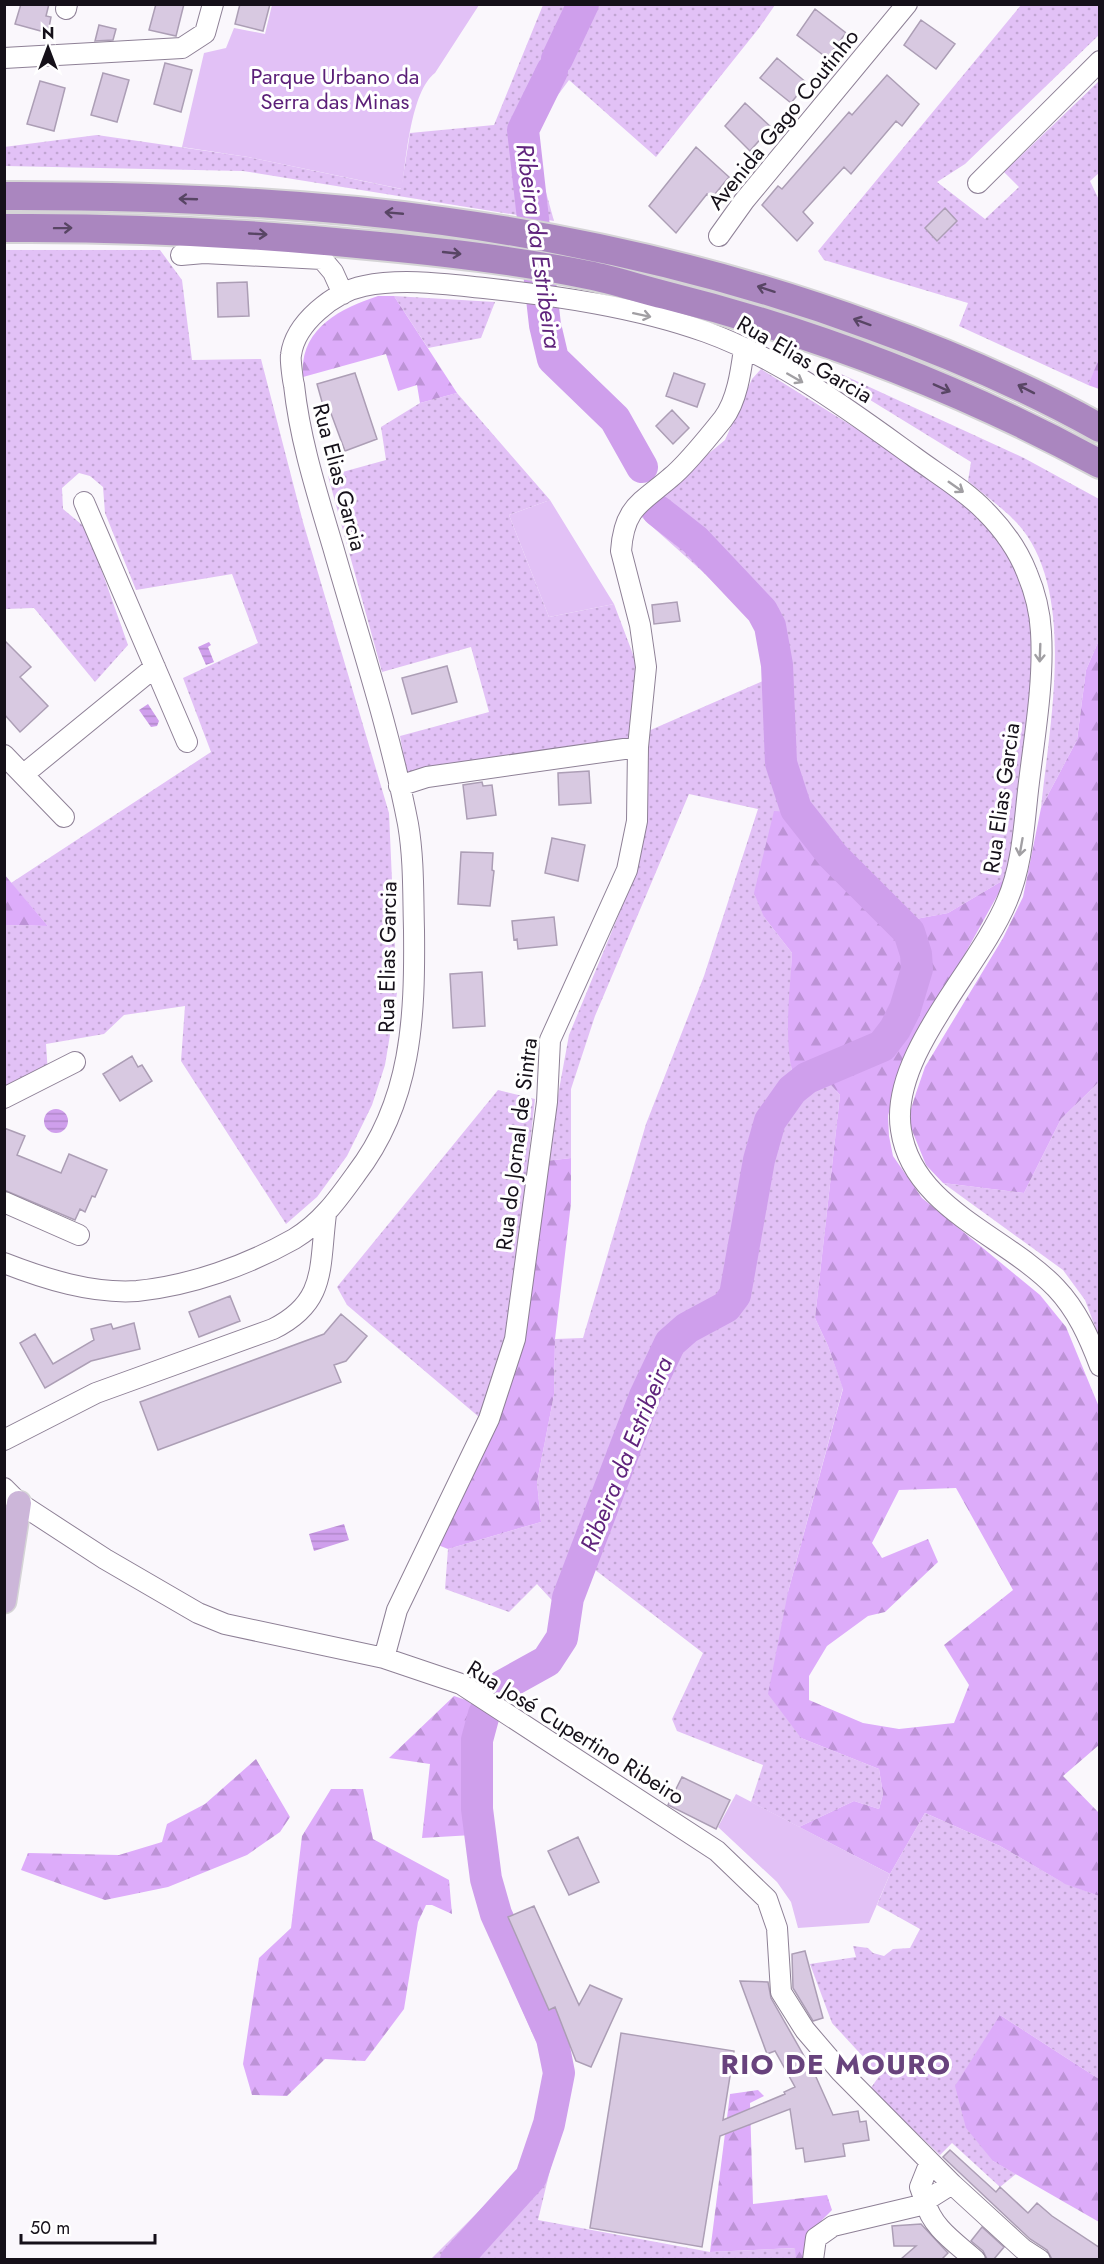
<svg xmlns="http://www.w3.org/2000/svg" width="1104" height="2264" font-family="Jost,sans-serif">
<style>
.grass{fill:url(#grass-dots)}
.forest{fill:url(#forest-firs);fill-rule:evenodd}
.green{fill:#e2c1f6}
.water{fill:url(#water-rules)}
.lines{fill:none;stroke-linecap:round;stroke-linejoin:round}
.river{stroke:#cf9fec;stroke-width:32}
.building{fill:#d8c9e1;stroke:#ac9eb5;stroke-width:1.5}
.minor-casing{stroke:#8e8096;stroke-width:22}
.major-casing{stroke:#d5d4d6;stroke-width:27}
.highway-casing{stroke:#d5d4d6;stroke-width:32}
.minor{stroke:#fff;stroke-width:20}
.major{stroke:#ccb6d9;stroke-width:24}
.highway{stroke:#aa86bf;stroke-width:28}
.oneway{stroke:#584564}
.oneway2{stroke:#a19fa3}
.labels{text-anchor:middle;dominant-baseline:central;stroke-width:6;stroke-linejoin:round;paint-order:stroke}
.park-label{font-size:22px;fill:#5b1f78;stroke:#fff}
.street-label{font-size:22px;fill:#151019;stroke:#fff}
.water-label{font-size:24px;font-style:italic;fill:#60247d;stroke:#fff}
.district-label{font-size:28px;font-weight:bold;letter-spacing:1.5px;fill:#68437d;stroke:#fff}
</style>
<defs>
<pattern id="grass-dots" width="8" height="8" patternUnits="userSpaceOnUse" patternTransform="scale(1.5)"><rect width="8" height="8" fill="#e2c1f6"/><path d="M2 2h.1M6 6h.1" fill="none" stroke="#c1a5d2" stroke-width="1.8" stroke-linecap="round"/></pattern>
<pattern id="forest-firs" width="22" height="20" patternUnits="userSpaceOnUse" patternTransform="scale(1.5)"><rect width="22" height="20" fill="#ddacfa"/><path d="M5 1l3.5 6h-7zM16 11l3.5 6h-7z" fill="#bd93d6"/></pattern>
<pattern id="water-rules" width="6" height="5" patternUnits="userSpaceOnUse" patternTransform="scale(1.5)"><rect width="6" height="5" fill="#cf9fec"/><path d="M0 2.5h6" fill="none" stroke="#b188ca"/></pattern>
</defs>
<rect width="100%" height="100%" fill="#faf7fc"/>
<path class="grass" d="M543 5H775L759 28 656 157 569 80 538 122 532 142 554 221 243 171 5 166 4 147 97 135 248 157 401 189 410 133 494 125Z
M1021 5H1099V35L965 164 937 182 985 219 1019 187 1004 172 1099 81V173L1090 181 1100 202V359L1088 385 959 326 968 303 824 260 818 251Z
M4 250H160L182 280 192 360 261 359 303 522 389 813 397 993 385 1065 372 1105 347 1156 317 1197 286 1224 181 1061 185 1006 124 1015 104 1034 46 1044 48 1074 5 1094V925L48 926 11 883 211 752 183 678 258 643 232 574 136 590 105 513 103 487 90 476 79 473 62 488 63 509 87 529 128 645 95 682 34 608 5 609Z
M394 296 495 302 481 338 428 348Z
M828 368 1024 458 1099 499V640L1086 670 1077 740 1041 808C1049 726 1078 590 1017 523 1003 508 984 495 968 481L971 462 836 379Z
M761 369 921 469 982 513 1017 568 1027 595 1035 650 1015 836 1007 878 948 913 905 921 884 904 764 917 792 953 789 1021 792 1076H823L840 1095 815 1318 828 1346 843 1388 788 1592 801 1738 879 1769 883 1794 879 1809 854 1801 799 1827 751 1802 763 1765 677 1731 672 1719 703 1653 594 1569 553 1660 503 1695 486 1683 543 1652 560 1609 537 1584 509 1612 445 1589 448 1549 541 1522 537 1482 554 1395 555 1339 583 1338 646 1124 704 976 758 809 689 794 595 1016 571 1089V1158L546 1161 569 1035 638 868 645 798 646 732 770 678 764 635 752 616 637 513 725 440 752 379Z
M457 393 550 500 509 515 549 617 614 604 637 665 631 738 407 776 400 736 489 712 471 647 382 672 328 476 386 460 381 427 420 403Z
M1099 1082V1337L1085 1300 1063 1270 943 1183 1024 1193 1061 1119Z
M498 1090 535 1099 508 1343 479 1417 347 1305 337 1287Z
M925 1813 1000 1846 1062 1882 1099 1896V2079L1000 2015 993 2161 1016 2174 1000 2187 952 2143 940 2155 870 2089 880 2075 832 2023 810 1964 856 1957 853 1946 868 1948 873 1953 884 1956 893 1949 910 1948 920 1929 877 1905 890 1874Z
M489 1834 501 1900 572 2061V2079L538 2220 710 2252 796 2248V2259L430 2260 517 2173 547 2101 548 2069 490 1937 472 1835Z"/>
<path class="forest" d="M378 296H394L457 393 420 403 417 385 398 391 386 354 303 377C299 329 339 309 378 296Z
M1099 359 1100 389H1099L1088 385Z
M1099 640V1082L1061 1119 1024 1193 943 1183 926 1165 911 1128V1109L916 1093 925 1067 1003 938 1023 897 1041 808 1077 740 1086 670Z
M774 811 804 813 884 904 905 921 948 913 1007 878 899 1073 888 1116 889 1136 893 1156 922 1198 1040 1295 1066 1327 1099 1407V1745L1063 1776 1099 1813V1896L1065 1884 1000 1846 925 1813 890 1874 799 1827 854 1801 879 1809 883 1794 879 1769 801 1738 768 1694 788 1592 843 1389 828 1346 815 1318 840 1095 823 1076 799 1091C781 1054 790 995 792 953L764 917 754 893ZM956 1488 1013 1590 944 1645 969 1685 954 1723 899 1729 863 1723 809 1700V1676L827 1646 868 1616 885 1612 938 1562 928 1539 882 1558 872 1543 899 1490Z
M4 874 48 926 5 925Z
M571 1158V1203L555 1339 554 1395 537 1482 541 1522 448 1549 438 1545 491 1427 546 1161Z
M454 1696 466 1700 491 1718 486 1742 489 1834 422 1838 430 1764 389 1758Z
M256 1759 290 1817 280 1832 247 1855 168 1887 105 1900 21 1870 28 1853 119 1855 162 1842 167 1824 205 1804Z
M331 1789H363L373 1839 449 1880 452 1914 432 1905H426L418 1922 404 2009 365 2061 325 2059 287 2096 252 2095 243 2064 259 1958 291 1928 302 1836Z
M1000 2015 1099 2079V2222L993 2161 966 2128 955 2086Z
M758 2090 764 2096 750 2103 753 2204 827 2195 832 2210 822 2220 809 2259H796L795 2248 710 2252 730 2094Z"/>
<path class="green" d="M272 5H479L435 73C411 91 406 159 402 189L248 157 182 147 204 53 226 48 234 28 265 34Z
M550 500 614 604 549 617 509 515Z
M736 1794 890 1874 869 1923 798 1928 791 1902 777 1882 718 1827Z"/>
<path class="water" d="M209 642 211 645 208 647 214 662 206 665 198 647Z
M148 704 159 721 157 726 151 727 139 710Z
M44 1121a12 12 0 1 1 24 0a12 12 0 1 1-24 0Z
M344 1524 349 1540 314 1551 309 1534Z"/>
<g class="lines">
<path class="river" d="M557 59 583 4
M552 71 523 130 545 325 553 359 615 419 642 467
M456 2260 531 2177 549 2124 559 2073 552 2038 496 1914 486 1879 477 1809V1740L484 1714 502 1686 547 1661 562 1638 568 1598 645 1396 670 1343 687 1328 726 1307 735 1295 759 1160 770 1121 792 1090 807 1078 882 1046 895 1029 905 1009 917 969 916 954 909 932 833 856 796 809 781 763 777 665 770 626 762 611 695 540 658 511"/>
</g>
<path class="building" d="M21 4H49L46 16 51 17 48 33 15 24Z
M156 4H184L176 36 149 30Z
M240 4H270L263 31 235 24Z
M815 9 846 33 827 58 797 35Z
M921 20 955 44 936 69 904 45Z
M99 25 116 29 113 40 95 41Z
M777 58 807 83 791 103 760 78Z
M165 63 192 70 181 112 154 104Z
M103 73 129 80 117 122 91 115Z
M887 75 919 104 902 126 896 121 851 174 844 167 803 212 813 223 797 241 762 205 778 186 782 189 849 112 852 115Z
M40 81 65 88 54 131 27 124Z
M745 103 771 127 750 151 725 126Z
M696 147 729 177 711 199 707 194 676 233 649 206Z
M945 208 957 221 937 241 925 228Z
M247 282 249 316 218 317 217 283Z
M355 373 377 439 345 451 329 408 324 409 317 384Z
M674 373 705 384 697 407 666 396Z
M672 410 689 428 673 444 656 426Z
M677 602 680 621 654 624 652 605Z
M4 640 31 667 20 677 48 706 20 732 4 714Z
M447 666 457 702 412 714 402 678Z
M589 771 591 803 559 805 558 773Z
M482 782 483 786 492 785 496 815 467 819 463 785Z
M552 838 585 845 578 881 545 873Z
M461 852 493 853 492 870 494 871 490 906 458 904Z
M554 917 557 945 518 949 517 939 514 940 512 921Z
M482 972 485 1026 453 1028 450 974Z
M132 1056 138 1067 142 1065 152 1081 120 1101 103 1074Z
M4 1128 25 1136 17 1155 61 1173 69 1154 107 1170 95 1197 92 1196 85 1212 80 1209 75 1220 4 1190Z
M230 1296 240 1321 199 1337 189 1312Z
M341 1314 367 1336 346 1361 334 1365 341 1382 158 1450 140 1402 324 1334Z
M134 1323 140 1349 91 1361 45 1388 20 1343 35 1334 53 1364 94 1340 91 1329 111 1324 113 1329Z
M682 1777 730 1800 716 1829 668 1805Z
M578 1837 599 1882 569 1895 548 1851Z
M534 1906 579 2005 590 1985 622 1999 591 2067 576 2061 555 2007 549 2010 508 1917Z
M805 1951 823 2018 813 2021 793 1988 792 1954Z
M740 1981 768 1982 771 1998 816 2077 833 2115 858 2111 860 2122 866 2121 869 2140 843 2144 845 2156 805 2162 803 2148 796 2149 790 2109 720 2136 702 2247 590 2228 621 2033 734 2051 723 2120 785 2094 784 2092 795 2087 775 2051 767 2054Z
M950 2150 996 2192 1000 2187 1028 2213 1037 2203 1052 2216 1100 2248V2259H1052L1047 2250 1030 2239 943 2157Z
M921 2224 948 2253 942 2259H901L916 2246H894L892 2226Z
M982 2227 1004 2247 994 2259H987L983 2251 971 2241Z"/>
<g class="lines">
<defs>
<path id="minor" d="M66 9 67 4
M4 58 182 48 205 33 213 4
M978 183 1100 61
M719 236 744 201 907 4
M181 255 204 253 322 259 333 272 343 294
M84 502 187 742
M4 755 64 817
M24 774 155 667
M399 786 427 777 638 747
M4 1098 75 1062
M4 1202 79 1235
M4 1263C45 1279 92 1294 137 1291 190 1286 248 1265 294 1239 321 1223 338 1199 356 1174 412 1101 415 1017 414 930 413 894 414 859 408 824 390 731 359 638 333 547 317 493 300 441 294 385 293 382 290 359 291 355 295 323 334 292 364 286 402 278 445 284 484 288 558 296 636 307 706 332 781 359 849 410 913 456 937 474 965 490 985 511 1003 529 1018 550 1027 573 1035 592 1040 612 1041 632 1044 681 1035 733 1029 782 1024 822 1023 864 1007 901 979 969 889 1056 901 1130 912 1208 1007 1236 1056 1288 1077 1310 1089 1337 1100 1366
M4 1440 96 1393 273 1329C327 1302 319 1268 326 1214
M4 1488 19 1503 105 1559 198 1613 225 1624 384 1658 461 1684 717 1851 767 1899 777 1928 781 1992 805 2030 841 2072 952 2184 1023 2249 1040 2260
M384 1658 397 1610 489 1419 515 1339 547 1102 550 1040 627 870 637 821 638 747 646 667 640 625 621 551C624 507 641 503 670 478 684 467 711 434 723 419 737 401 741 371 744 349
M930 2162 920 2187 925 2201 952 2184
M813 2260 816 2238 833 2226 917 2206 925 2201C932 2228 955 2242 975 2260"/>
<path id="major" d="M4 1601 19 1503"/>
<path id="highway" d="M4 196C307 195 585 221 872 326 950 354 1027 387 1100 428
M4 228C126 227 247 233 368 245 442 252 515 260 588 275 614 280 640 289 665 295 817 333 962 389 1100 464"/>
</defs>
<use href="#minor" class="minor-casing"/>
<use href="#major" class="major-casing"/>
<use href="#highway" class="highway-casing"/>
<use href="#minor" class="minor"/>
<use href="#major" class="major"/>
<use href="#highway" class="highway"/>
</g>
<defs><path id="oneway-shaft" d="M-6 0H5M1.5-3L5.5 0L1.5 3" fill="none" stroke-width="1.6" stroke-linecap="round" stroke-linejoin="round" transform="scale(1.5)"/></defs>
<g class="oneway">
<use href="#oneway-shaft" transform="translate(188 199) rotate(-178)"/>
<use href="#oneway-shaft" transform="translate(394 213) rotate(-175)"/>
<use href="#oneway-shaft" transform="translate(63 228) rotate(-1)"/>
<use href="#oneway-shaft" transform="translate(258 234) rotate(3)"/>
<use href="#oneway-shaft" transform="translate(452 253) rotate(6)"/>
<use href="#oneway-shaft" transform="translate(766 289) rotate(-162)"/>
<use href="#oneway-shaft" transform="translate(862 322) rotate(-160)"/>
<use href="#oneway-shaft" transform="translate(942 388) rotate(24)"/>
<use href="#oneway-shaft" transform="translate(1026 389) rotate(-153)"/>
</g>
<g class="oneway2">
<use href="#oneway-shaft" transform="translate(642 315) rotate(12)"/>
<use href="#oneway-shaft" transform="translate(795 378) rotate(30)"/>
<use href="#oneway-shaft" transform="translate(956 487) rotate(35)"/>
<use href="#oneway-shaft" transform="translate(1040 653) rotate(92)"/>
<use href="#oneway-shaft" transform="translate(1021 847) rotate(100)"/>
</g>
<g class="labels">
<g class="park-label">
<text x="335" y="76">Parque Urbano da<tspan x="335" dy="25">Serra das Minas</tspan></text>
</g>
<g class="street-label">
<text transform="translate(783 119) rotate(-51)">Avenida Gago Coutinho</text>
<text transform="translate(805 359) rotate(30)">Rua Elias Garcia</text>
<text transform="translate(340 477) rotate(75)">Rua Elias Garcia</text>
<text transform="translate(1001 798) rotate(-82)">Rua Elias Garcia</text>
<text transform="translate(387 957) rotate(-89)">Rua Elias Garcia</text>
<text transform="translate(516 1144) rotate(-83)">Rua do Jornal de Sintra</text>
<text transform="translate(576 1732) rotate(32)">Rua José Cupertino Ribeiro</text>
</g>
<g class="water-label">
<text transform="translate(539 246) rotate(82)">Ribeira da Estribeira</text>
<text transform="translate(626 1454) rotate(-68)">Ribeira da Estribeira</text>
</g>
<g class="district-label">
<text x="836" y="2064">RIO DE MOURO</text>
</g>
</g>
<rect width="1104" height="2264" fill="none" stroke="#151019" stroke-width="12"/>
<g transform="translate(48 48)" stroke="#ffffff" stroke-width="4.5" paint-order="stroke">
<path d="M0-4.5L10 22L0 15L-10 22Z" fill="#151019"/>
<text y="-9" font-size="16" font-weight="bold" text-anchor="middle" fill="#151019">N</text>
</g>
<path d="M21 2234v9h134v-9" fill="none" stroke="#151019" stroke-width="3"/>
<text x="30" y="2234" font-size="18" fill="#151019" stroke="#ffffff" stroke-width="4.5" paint-order="stroke">50 m</text>
</svg>
